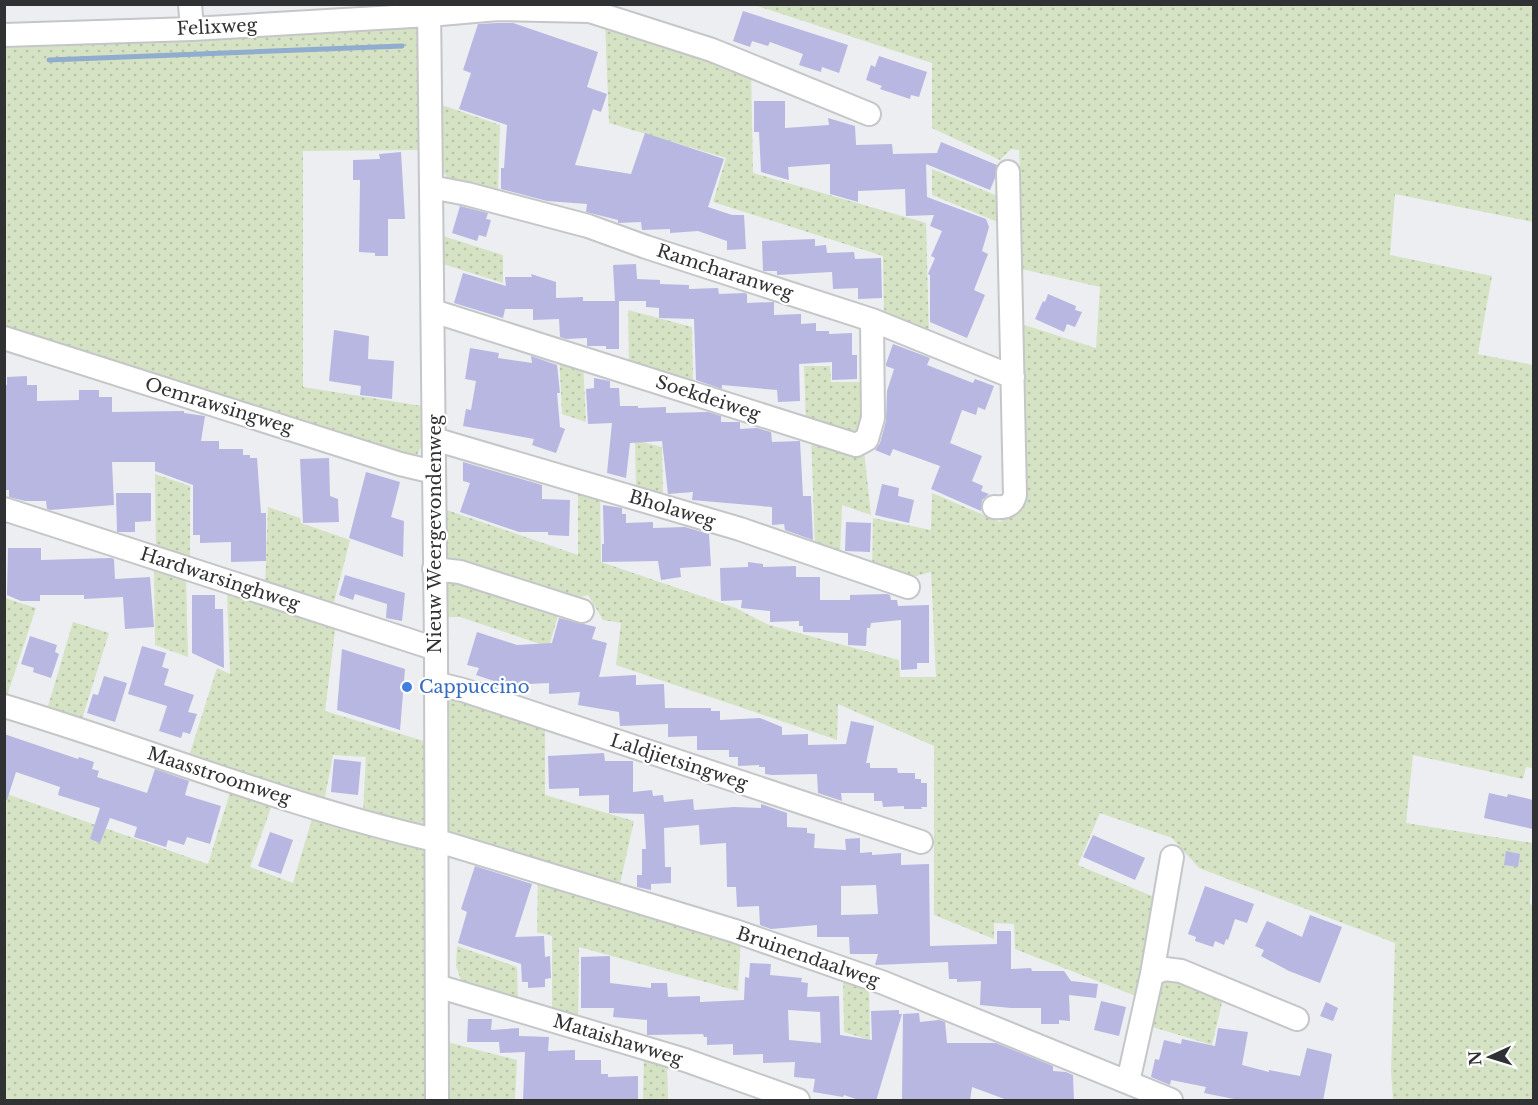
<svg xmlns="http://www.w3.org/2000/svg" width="1538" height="1105" font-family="'Libre Baskerville',serif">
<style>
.grass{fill:url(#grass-dots)}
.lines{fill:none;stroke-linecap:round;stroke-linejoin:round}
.stream{stroke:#90accf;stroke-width:5}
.building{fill:#b7b7e2;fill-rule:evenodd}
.minor-casing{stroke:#c4c6c8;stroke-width:26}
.minor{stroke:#fff;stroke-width:22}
.shop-dot{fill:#3f7fe0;stroke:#fff;stroke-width:2}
.labels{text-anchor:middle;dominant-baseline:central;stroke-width:4.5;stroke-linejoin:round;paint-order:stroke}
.street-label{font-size:18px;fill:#303132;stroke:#fff}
.shop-label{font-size:18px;fill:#366cbe;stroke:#fff;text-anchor:start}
</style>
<defs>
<pattern id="grass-dots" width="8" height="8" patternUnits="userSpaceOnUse" patternTransform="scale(1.5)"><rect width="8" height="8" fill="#d5e3c4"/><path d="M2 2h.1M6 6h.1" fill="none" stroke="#b7c3a9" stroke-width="1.8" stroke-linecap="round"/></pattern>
</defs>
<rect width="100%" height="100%" fill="#eceef1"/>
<path class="grass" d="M754 5H1533V222L1395 194 1390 255 1492 276 1478 354 1533 365V768L1526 767 1523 779 1413 755 1406 823 1533 843 1530 904 1534 906 1533 1100H1393L1391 1071 1395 943 1199 868 1172 838 1100 813 1078 865 1159 899 1141 998 1015 949 1014 924 994 923V939L934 915V746L838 704 837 740 616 665 621 623 603 620 588 595 562 601 444 562V509L578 555V481L600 489 601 562 736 608 769 625 899 660 900 677H936L931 572 901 580 872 570 873 518 931 530 932 493 1000 522 1020 502 1018 323 1096 348 1100 287 1017 268 1013 170 1020 169 1019 150 1011 149 1000 160 932 128V63Z
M605 21 751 69 753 173 926 223 929 338 884 320 883 256 713 202 726 158 609 123Z
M410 25 417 29 421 38V150L303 151V387L422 406 423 443 415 459 5 332 4 42Z
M439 104 500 125 498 192 448 178 442 170Z
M932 169 1005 199V225L932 195Z
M443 236 503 255V283L443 264Z
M628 310 692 327 693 385 629 364Z
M559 351 583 361 586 422 562 414Z
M804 366H830L831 382H868L859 437 806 423Z
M811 435 864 450 871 515 842 505 840 556 815 547Z
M635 440 662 447 663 497 636 489Z
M155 474 190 486V563L156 552Z
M268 507 300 518 301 523 350 540 332 610 265 588Z
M154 565 186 578 188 657 155 645Z
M455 575 560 608 549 647 460 617H443C444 598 440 589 455 575Z
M227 592 336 623 325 711 424 741 425 827 363 812 366 757 333 755 324 802 190 753 217 668 230 674Z
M5 598 36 608 5 702Z
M73 622 109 633 81 722 46 713Z
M448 696 545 721V795L634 821 619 888 447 832 446 699Z
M232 786 274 799 250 867 293 883 314 812 425 841 426 1100H5L4 793 208 864Z
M538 873 741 939 738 991 579 947 578 1018 552 1010V936L537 932Z
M457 946 517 967 518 1002 461 980 456 966Z
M843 974 869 983 870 1040 844 1032Z
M1159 976 1224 994 1212 1045 1146 1025Z
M447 1042 517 1060 515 1100H447Z
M644 1055 667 1063 668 1100H643Z"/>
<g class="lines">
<path class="stream" d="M49 60 402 46"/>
</g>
<path class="building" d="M743 11 848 45 839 73 822 67 821 72 799 65 803 54 770 42 768 46 752 41 750 47 733 41Z
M498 23H513L598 52 587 87 607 94 601 112 593 109 575 165 631 174 645 133 724 159 708 207 732 215H744L746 249 727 250V241L698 231 670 233V229L642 230 641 222 618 223V220L586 212 587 204 547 201 501 189V168H504L507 125 459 109 471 73 463 70 478 24Z
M879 56 927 72 919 97 911 95 910 99 880 89 882 86 866 80 871 65 875 67Z
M754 101H785V128L829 125 828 118 855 126 856 145 892 144 893 154 937 153 941 142 997 165 995 178 990 190 926 164 927 197 986 219 989 227 982 251 988 254 974 290 985 295 967 338 930 322V275L928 274 935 258 931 256 942 231 930 226 934 215 906 216 905 189 858 191V202L830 194V164L788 167 789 180 761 172 759 132H754Z
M401 152 405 219H388V256H375V253L359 252 360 180H353V160L380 159 379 154Z
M460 206 488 213 486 219 491 220 486 237 479 235 477 241 452 233Z
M815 239V246L826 245 827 253 854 252 855 259 881 258 882 298 858 299V288L833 289 832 272 777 275V271H763L762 241Z
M636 264 637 279 660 280V284L689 285V289L718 288 719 294 745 293 747 294V303L774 302V315L801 314V324L816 323V331H829V334L852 333V355H857V379L832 380V362L799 364 800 401 778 402 777 390 722 385V389L696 380 694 319 659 318V308L646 307V301H619V349H606V346H587V338L566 339 560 337 559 319 533 320V309H505L503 318 454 303 463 273 506 286 505 277H532L531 274 556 282V298L583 297V301H615L613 265Z
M1048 294 1076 306 1075 310 1082 312 1075 327 1067 324 1064 332 1035 319 1043 301 1045 302Z
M334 330 369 336 368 359 394 361 392 399 360 395 361 386 329 381Z
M893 344 930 358 927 365 973 383 975 379 994 386 985 410 978 407 976 415 962 410 950 443 982 456 972 481 983 486 981 491 989 494 982 500 981 511 931 489 940 466 893 449 890 456 875 450 880 443 886 421 887 391 894 369 886 366V364Z
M470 348 499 353 498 358 532 363 531 356 557 365 560 393H557L560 427 565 429 556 453 532 445 534 439 463 426 466 409 471 410 476 381 465 379Z
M27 376V385H37V401L79 400V390H99V397H112V412L184 411V413L205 416 201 441H219V449H243V455H250V458H257L261 513H266V561L231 562V542L200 543V535H193V485L155 471V462H112L114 505 50 510 47 509 46 501H25L9 497V490H4L5 385H7V377Z
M594 378 610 381V388H619L620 406H638V408L666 407V413L708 412 721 416V422H740V429L757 428 771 432 772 442 800 441 803 496H811L813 540 785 530 784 524 772 525V507L692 500 693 492 668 494 662 441 630 443 626 478 607 473 612 423 588 424 586 389 594 388Z
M329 458 330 496 338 499 339 522 303 523 300 459Z
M463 462 542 485V499L570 500 569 536 548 535V532H519L460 512 470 483 463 481Z
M366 472 400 482 391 517 404 521 403 557 349 538Z
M882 484 899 488 898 496 914 500 909 523 875 515Z
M116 493H151V521L135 522V532H117Z
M603 505 622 508V514H626V523L653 522V528L685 527 709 534 711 566 680 568 681 577 661 580 658 561 602 562V544H604Z
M846 522 871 523 870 552 845 551Z
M8 548H41V560L111 558 114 559 115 579 150 577 154 627 125 629 123 597 84 599V595H40V601H21L7 595Z
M748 562 763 564V567L796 566V577H820V600H850V595L887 594 890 595 891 600H897L898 606 929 605V663H917V669L901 670V620L871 623 870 628H867L866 646 848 645V633L803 632V626H799V621L770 622V611L741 608 742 600 721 601 720 568 748 567Z
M345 575 405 593 402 621 386 618 387 604 355 594 353 600 339 595Z
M192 595H215V609H223L224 668 192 653Z
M559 618 596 627 592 639 607 643 599 677 636 675V685L664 684 665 708H711V711H720V720L760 718 782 727V735L808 734V745L846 744 851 721 874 726 866 763H870V768H897L898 773H915V779H921V783H927V807H921L922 809H904V806L883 807 882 801H874V793H841L842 801 818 793 817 774 772 775 765 774V767H759V765L738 766V757H729V750H697V736L668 737V724L620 726 619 712 578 705 580 692 549 694V683L506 685 476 675 479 668 467 665 477 632 517 645 552 643Z
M30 636 57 645 55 652 59 654 51 678 33 672 34 668 21 664Z
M142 646 166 653 162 667 169 669 164 685 194 695 188 712 197 714 190 734 183 732 181 738 159 731 167 706 128 694Z
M342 649 405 669 400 730 337 710Z
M104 676 127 683 115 722 87 713 93 694 98 695Z
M4 734 78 759 79 757 94 762 92 769 99 771 97 777 147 793 155 769 189 781 185 795 221 806 210 844 187 837 184 845 168 840 166 847 134 837 137 827 110 818 100 843 90 839 100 808 58 795 60 787 16 772 7 800H4Z
M604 753 605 761H633V792L652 790 653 796 663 795 664 802 693 799 694 810 734 807 761 808V804L787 813V827L807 828V833L815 834 814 848 846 850 845 839 860 838V853L872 852V855L901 853V865L929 864 930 946 997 944V931H1011V969L1031 968 1032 971H1064L1071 981 1098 984 1096 998 1069 995 1070 1021 1059 1020V1024H1041V1008H1011L980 1005 981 981 957 982V979H949L948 962 875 965 878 954H850L849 937H817V925L771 929 760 925 759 906 737 907 736 887H727L726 843 700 845 699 825 664 828 665 867H671V883L651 884V890L637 887V875H642V849H646L644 814 609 813V795L579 796V788L549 789 548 756ZM876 885 878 914 841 915V886Z
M334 759 361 762 358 795 331 792Z
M1489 793 1507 797 1508 794 1533 800V829L1484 818Z
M270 832 293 840 281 874 258 866Z
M1093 835 1145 858 1135 880 1083 857Z
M1506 851 1520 854 1518 867 1504 865Z
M475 866 532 884 515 937 544 936 545 957 550 956 551 978 545 979V987L528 988V982H522L521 964 458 943 467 912 461 909Z
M1205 886 1254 904 1247 923 1235 919 1228 940 1226 939 1224 945 1215 941 1213 947 1195 941 1196 937 1188 934Z
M1310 915 1342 927 1320 983 1289 971 1261 956 1264 950 1255 946 1267 921 1302 937Z
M610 956V983L651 988V983H667L668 997 700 996V1002L744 1000 745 977 749 978 750 963 771 964 770 975 802 978 801 982 808 983 807 997 839 996 840 1035 872 1040 871 1011 899 1010V1014H902L876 1101H862L844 1095 843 1097 813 1092 815 1079 794 1077 795 1062 763 1063V1054L733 1055V1044L707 1045V1037H704L703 1034 650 1035H647V1020L613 1017 614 1008H581V957ZM788 1010 820 1012 821 1043 789 1040Z
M1101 1001 1126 1007 1119 1036 1094 1030Z
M1326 1002 1338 1008 1333 1021 1320 1016Z
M919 1013 920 1022 939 1020 945 1022 947 1043H996L1053 1066V1071L1066 1072 1073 1075 1074 1101H1010L972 1087 970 1101H902L903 1014Z
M468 1019H492L491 1030 519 1028V1036L549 1037 548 1051 575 1050V1060H601V1074H608V1077L638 1076V1101H523L525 1052 500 1053 499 1042H467Z
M1218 1028 1248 1032 1242 1065 1269 1072V1070L1300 1076 1307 1048 1332 1054 1323 1101H1233L1234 1099 1204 1093 1206 1087 1171 1080 1170 1085 1151 1077 1155 1059 1159 1060 1164 1040 1181 1044 1182 1039 1215 1046Z"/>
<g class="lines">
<defs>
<path id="minor" d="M190 4 192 29
M429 4 436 649 437 1100
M4 35 192 29 429 15 498 9 590 11 712 50 869 114
M431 187 467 194 588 226 646 247 872 320 1013 377
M433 311 856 445 867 439 873 418 872 320
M4 338 400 464 434 472
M434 439 740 529 908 587
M994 507C1005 508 1012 506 1015 495L1008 172
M4 509 436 649
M434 569 460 572 582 611
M435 683 463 690 921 842
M4 706C148 749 289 807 435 840L735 931 884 983 1171 1100
M1152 974 1165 969 1181 971 1297 1019
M437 986 685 1060 798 1100
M1128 1082 1152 974 1172 857"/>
</defs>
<use href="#minor" class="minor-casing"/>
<use href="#minor" class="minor"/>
</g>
<circle class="shop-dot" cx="407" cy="687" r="6"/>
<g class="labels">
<g class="street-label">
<text transform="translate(217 27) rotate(-3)">Felixweg</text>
<text transform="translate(725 272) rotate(18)">Ramcharanweg</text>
<text transform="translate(708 398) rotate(18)">Soekdeiweg</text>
<text transform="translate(219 406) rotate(17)">Oemrawsingweg</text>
<text transform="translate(672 509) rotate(17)">Bholaweg</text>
<text transform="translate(435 534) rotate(-90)">Nieuw Weergevondenweg</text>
<text transform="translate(220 579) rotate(18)">Hardwarsinghweg</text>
<text transform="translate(679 762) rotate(18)">Laldjietsingweg</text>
<text transform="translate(219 776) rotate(18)">Maasstroomweg</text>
<text transform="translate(808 957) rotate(19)">Bruinendaalweg</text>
<text transform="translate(618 1040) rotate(17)">Mataishawweg</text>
</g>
<g class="shop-label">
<text x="419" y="687">Cappuccino</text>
</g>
</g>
<rect width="1538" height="1105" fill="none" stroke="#303132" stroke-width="12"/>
<g transform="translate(1490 1057) rotate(266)" stroke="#ffffff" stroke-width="4.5" paint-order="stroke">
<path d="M0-4.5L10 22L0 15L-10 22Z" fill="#303132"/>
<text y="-9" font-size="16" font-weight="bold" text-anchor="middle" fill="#303132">N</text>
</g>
</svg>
